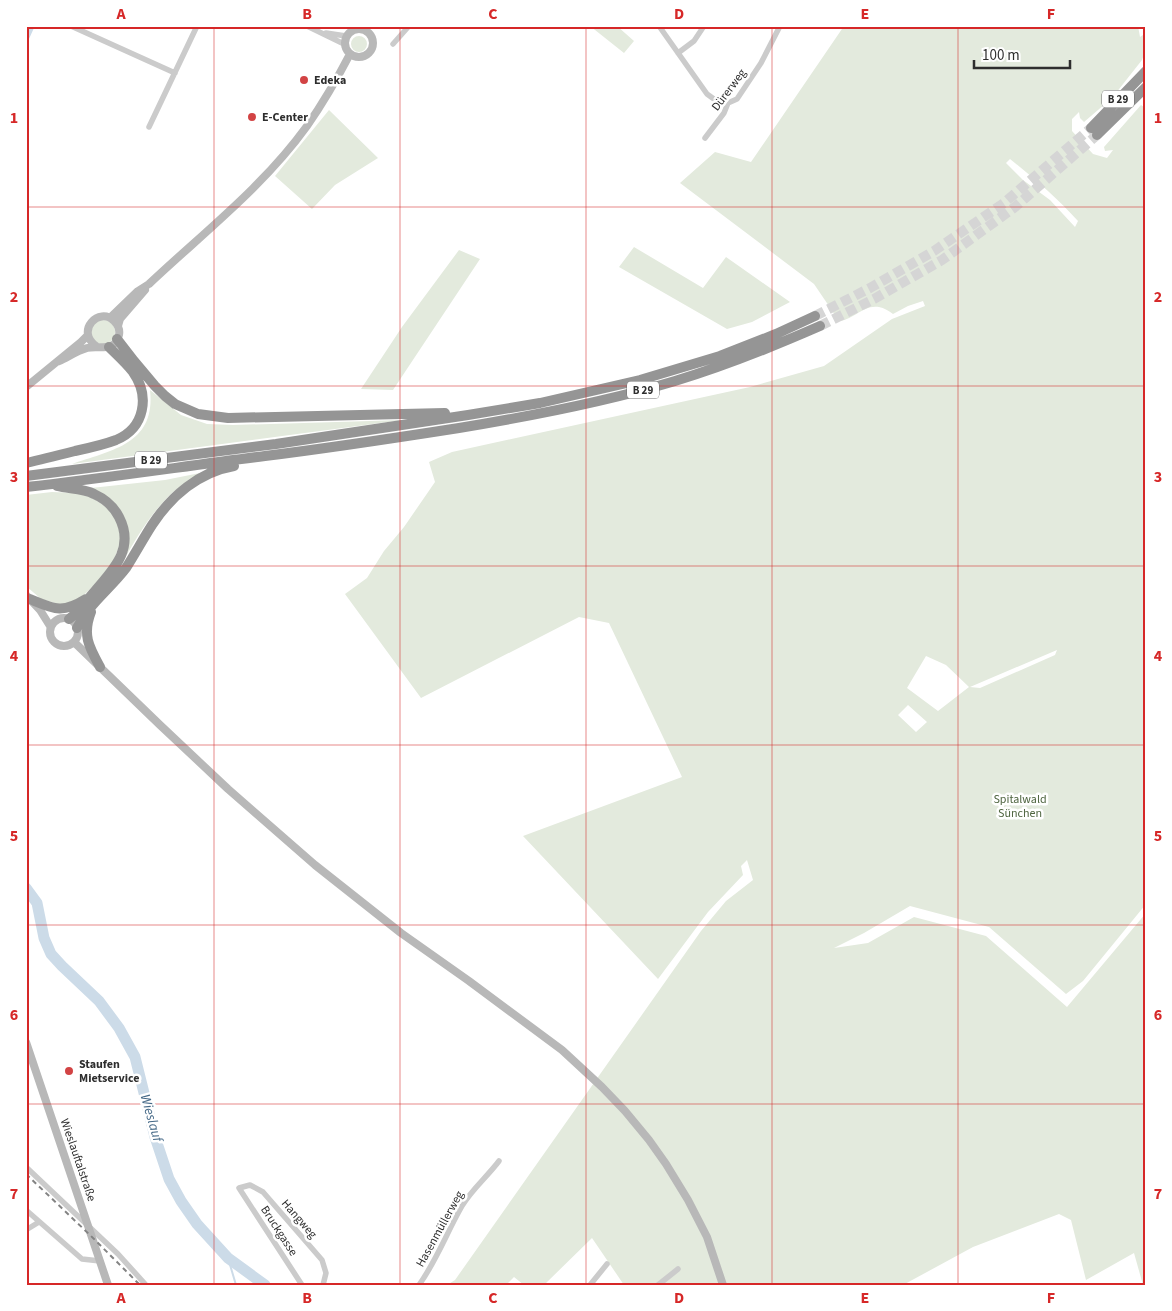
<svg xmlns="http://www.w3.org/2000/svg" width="1172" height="1311" font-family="'Source Sans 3',sans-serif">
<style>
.green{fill:#e3eadd;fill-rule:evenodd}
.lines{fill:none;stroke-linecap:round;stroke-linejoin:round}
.stream{stroke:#ccdbe8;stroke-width:2}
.canal{stroke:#ccdbe8;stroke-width:7}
.river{stroke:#ccdbe8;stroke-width:11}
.highway-tunnel{stroke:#d5d5d5;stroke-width:10;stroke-dasharray:10 5;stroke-linecap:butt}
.street{stroke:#cbcbcb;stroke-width:5.5}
.secondary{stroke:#b8b8b8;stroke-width:8}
.highway{stroke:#959595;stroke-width:10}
.rail{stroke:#838383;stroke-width:2;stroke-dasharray:5 4;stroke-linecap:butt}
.grid{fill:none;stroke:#d62828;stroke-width:1;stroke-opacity:0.55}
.poi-dot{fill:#d24344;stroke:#fff;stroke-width:2}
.labels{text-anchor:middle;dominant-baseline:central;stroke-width:5;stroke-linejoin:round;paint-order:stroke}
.shield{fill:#fff;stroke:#6d6d6d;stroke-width:1}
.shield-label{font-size:11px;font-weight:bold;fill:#2e2e2e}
.poi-label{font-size:12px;font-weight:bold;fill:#2e2e2e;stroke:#fff;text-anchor:start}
.street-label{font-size:12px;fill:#2e2e2e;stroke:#fff}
.park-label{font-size:12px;fill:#4f6540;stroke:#fff}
.water-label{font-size:14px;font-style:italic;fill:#456987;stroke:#fff}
.neatline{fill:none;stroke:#d62828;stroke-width:2}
.grid-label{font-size:16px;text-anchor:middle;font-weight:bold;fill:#d62828}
</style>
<rect width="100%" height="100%" fill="#fff"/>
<path class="green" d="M590 26H617L634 41 624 53Z
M844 26H1138L1140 37 1146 33V49L1142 60 1112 98 1084 122 1080 118 1079 112 1072 119V131L1083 143 1093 154 1107 158 1113 150 1105 151 1104 147 1141 105 1145 108 1146 106V904L1083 981 1066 994 989 927 910 906 864 933 834 948 868 943 914 917 986 936 1067 1007 1146 913V1285H1143L1134 1253 1086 1280 1071 1220 1059 1214 973 1247 903 1285H624L592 1238 544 1285H524L514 1277 506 1285H447L455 1280 701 931 726 901 753 880 747 860 741 866 743 875 708 912 658 979 523 836 682 777 609 623 579 617 421 698 345 594 367 578 384 551 404 527 435 482 429 462 452 452 750 387 824 366 892 319 925 306 923 301 908 306 893 314C889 311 884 308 879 307 864 304 852 321 838 321L833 312 814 284 680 183 715 152 751 162ZM1010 159C1034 178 1057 198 1078 221L1075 227 1050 200 1023 180 1006 163ZM1057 650 1055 655 980 688 970 687ZM926 656 946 665 969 687 938 711 907 688ZM908 705 927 722 916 732 898 715Z
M351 44a8 8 0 1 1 16 0a8 8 0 1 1-16 0Z
M329 110 378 158 335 185 312 209 275 176Z
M634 247 703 288 726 257 790 302 752 322 727 329 619 267Z
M459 250 480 259 393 390 361 389 402 327Z
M91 332a12 12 0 1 1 24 0a12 12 0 1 1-24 0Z
M150 390 181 415 207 424 233 425 403 420 72 464C112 450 156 444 150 390Z
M205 472C195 479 181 485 172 493 151 513 135 539 122 564L128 550 127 530 91 488 165 480Z
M52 492 78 493 91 497 109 509 118 524 121 541 113 562 97 582 85 594 66 606 41 599 26 586V495Z"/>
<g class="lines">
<path class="stream" d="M228 1258 236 1285"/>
<path class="canal" d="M26 37 31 26"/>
<path class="river" d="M26 888 37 903 44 938 51 954 62 966 99 1001 119 1028 135 1057 155 1137 169 1179 181 1201 197 1224 228 1258 265 1285"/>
<path class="highway-tunnel" d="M815 316 870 288 934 251 1004 203 1091 128
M820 326 874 299 942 260 1015 207 1097 135"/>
<path class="street" d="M71 26 175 73
M307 26 344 44
M659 26 707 94 718 102 728 103
M326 33 346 36
M393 44 409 26
M678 53 694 41 704 26
M149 127 197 26
M705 138 724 113 728 103 737 99 761 63 780 26
M26 1167 118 1254 146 1285
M26 1210 82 1259 100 1261
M26 1230 39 1222
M302 1285 239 1188 250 1185 263 1192 322 1260 326 1273 323 1285
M419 1285C437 1260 447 1232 462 1206 472 1189 487 1177 499 1161
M590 1285 607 1264
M658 1285 678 1269"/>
<path class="secondary" d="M345 43a14 14 0 1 1 28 0a14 14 0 1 1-28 0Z
M110 318 138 291 149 284C203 233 263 187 307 126 323 103 337 79 350 54
M118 326 120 319 145 290
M59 361C68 357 77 351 87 348 98 345 115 353 119 335 120 330 118 325 114 321 99 306 75 331 96 346
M26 387 81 342 88 335
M26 595 40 610 50 626
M50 632a14 14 0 1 1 28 0a14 14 0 1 1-28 0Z
M74 642 160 725 228 789 315 865 401 933 469 981 562 1050 602 1087 625 1111 649 1140 666 1164 688 1200 707 1237 723 1285
M26 1042 108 1285"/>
<path class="highway" d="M1091 128 1146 71
M1097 135 1146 87
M117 339 134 361 155 386 165 396 175 404 198 414 228 418 445 413
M26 463C43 459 59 455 75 451 89 448 103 445 116 440 145 428 150 396 133 372 126 363 117 355 109 347
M26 476 276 444 468 415 540 403 640 380 720 356 776 334 815 316
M57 486C69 489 83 488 94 494 105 499 114 507 119 517 135 548 114 569 95 591 86 601 80 611 69 619
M26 487C106 478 186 466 265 456 330 448 395 438 459 428 532 416 605 402 675 381 725 366 772 347 820 326
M30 599C54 609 62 614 86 599
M91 612C82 635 89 647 100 667
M77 628C89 604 110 589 126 568 135 554 143 539 152 525 171 496 199 472 234 466"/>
<path class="rail" d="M26 1174 91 1236 140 1285"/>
</g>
<path class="grid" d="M214 26V1285M400 26V1285M586 26V1285M772 26V1285M958 26V1285M26 207H1146M26 386H1146M26 566H1146M26 745H1146M26 925H1146M26 1104H1146"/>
<g class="poi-dot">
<circle cx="304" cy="80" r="5"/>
<circle cx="252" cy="117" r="5"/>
<circle cx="69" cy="1071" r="5"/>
</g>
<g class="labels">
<g class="shield">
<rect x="1102" y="90.5" width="32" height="17" rx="4"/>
<rect x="627" y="381.5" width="32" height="17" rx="4"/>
<rect x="135" y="451.5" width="32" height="17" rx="4"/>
</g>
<g class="shield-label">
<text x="1118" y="99">B 29</text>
<text x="643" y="390">B 29</text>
<text x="151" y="460">B 29</text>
</g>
<g class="poi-label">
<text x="314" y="80">Edeka</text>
<text x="262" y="117">E-Center</text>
<text x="79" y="1064">Staufen<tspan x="79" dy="14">Mietservice</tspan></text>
</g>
<g class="street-label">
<text transform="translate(729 90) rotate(-53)">Dürerweg</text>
<text transform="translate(78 1160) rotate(71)">Wieslauftalstraße</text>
<text transform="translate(299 1219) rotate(49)">Hangweg</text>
<text transform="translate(440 1229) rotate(-61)">Hasenmüllerweg</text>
<text transform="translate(279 1231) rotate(57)">Bruckgasse</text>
</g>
<g class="park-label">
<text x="1020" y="799">Spitalwald<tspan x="1020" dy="14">Sünchen</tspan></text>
</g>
<g class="water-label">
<text transform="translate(151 1118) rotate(74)">Wieslauf</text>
</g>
</g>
<rect width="1172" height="1311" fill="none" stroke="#ffffff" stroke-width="55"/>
<path d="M974 60v8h96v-8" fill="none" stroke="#2e2e2e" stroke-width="2.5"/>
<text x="982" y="60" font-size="15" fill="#2e2e2e" stroke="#ffffff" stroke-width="4" paint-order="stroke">100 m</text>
<rect x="28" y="28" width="1116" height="1256" class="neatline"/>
<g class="grid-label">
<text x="121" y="19">A</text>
<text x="307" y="19">B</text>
<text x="493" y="19">C</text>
<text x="679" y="19">D</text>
<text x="865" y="19">E</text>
<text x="1051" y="19">F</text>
<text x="14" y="123">1</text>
<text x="1158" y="123">1</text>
<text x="14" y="302">2</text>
<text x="1158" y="302">2</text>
<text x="14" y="482">3</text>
<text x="1158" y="482">3</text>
<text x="14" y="661">4</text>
<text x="1158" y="661">4</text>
<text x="14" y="841">5</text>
<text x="1158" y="841">5</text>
<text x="14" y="1020">6</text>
<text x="1158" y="1020">6</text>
<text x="14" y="1199">7</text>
<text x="1158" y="1199">7</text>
<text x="121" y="1303">A</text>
<text x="307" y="1303">B</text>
<text x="493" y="1303">C</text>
<text x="679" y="1303">D</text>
<text x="865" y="1303">E</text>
<text x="1051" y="1303">F</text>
</g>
</svg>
